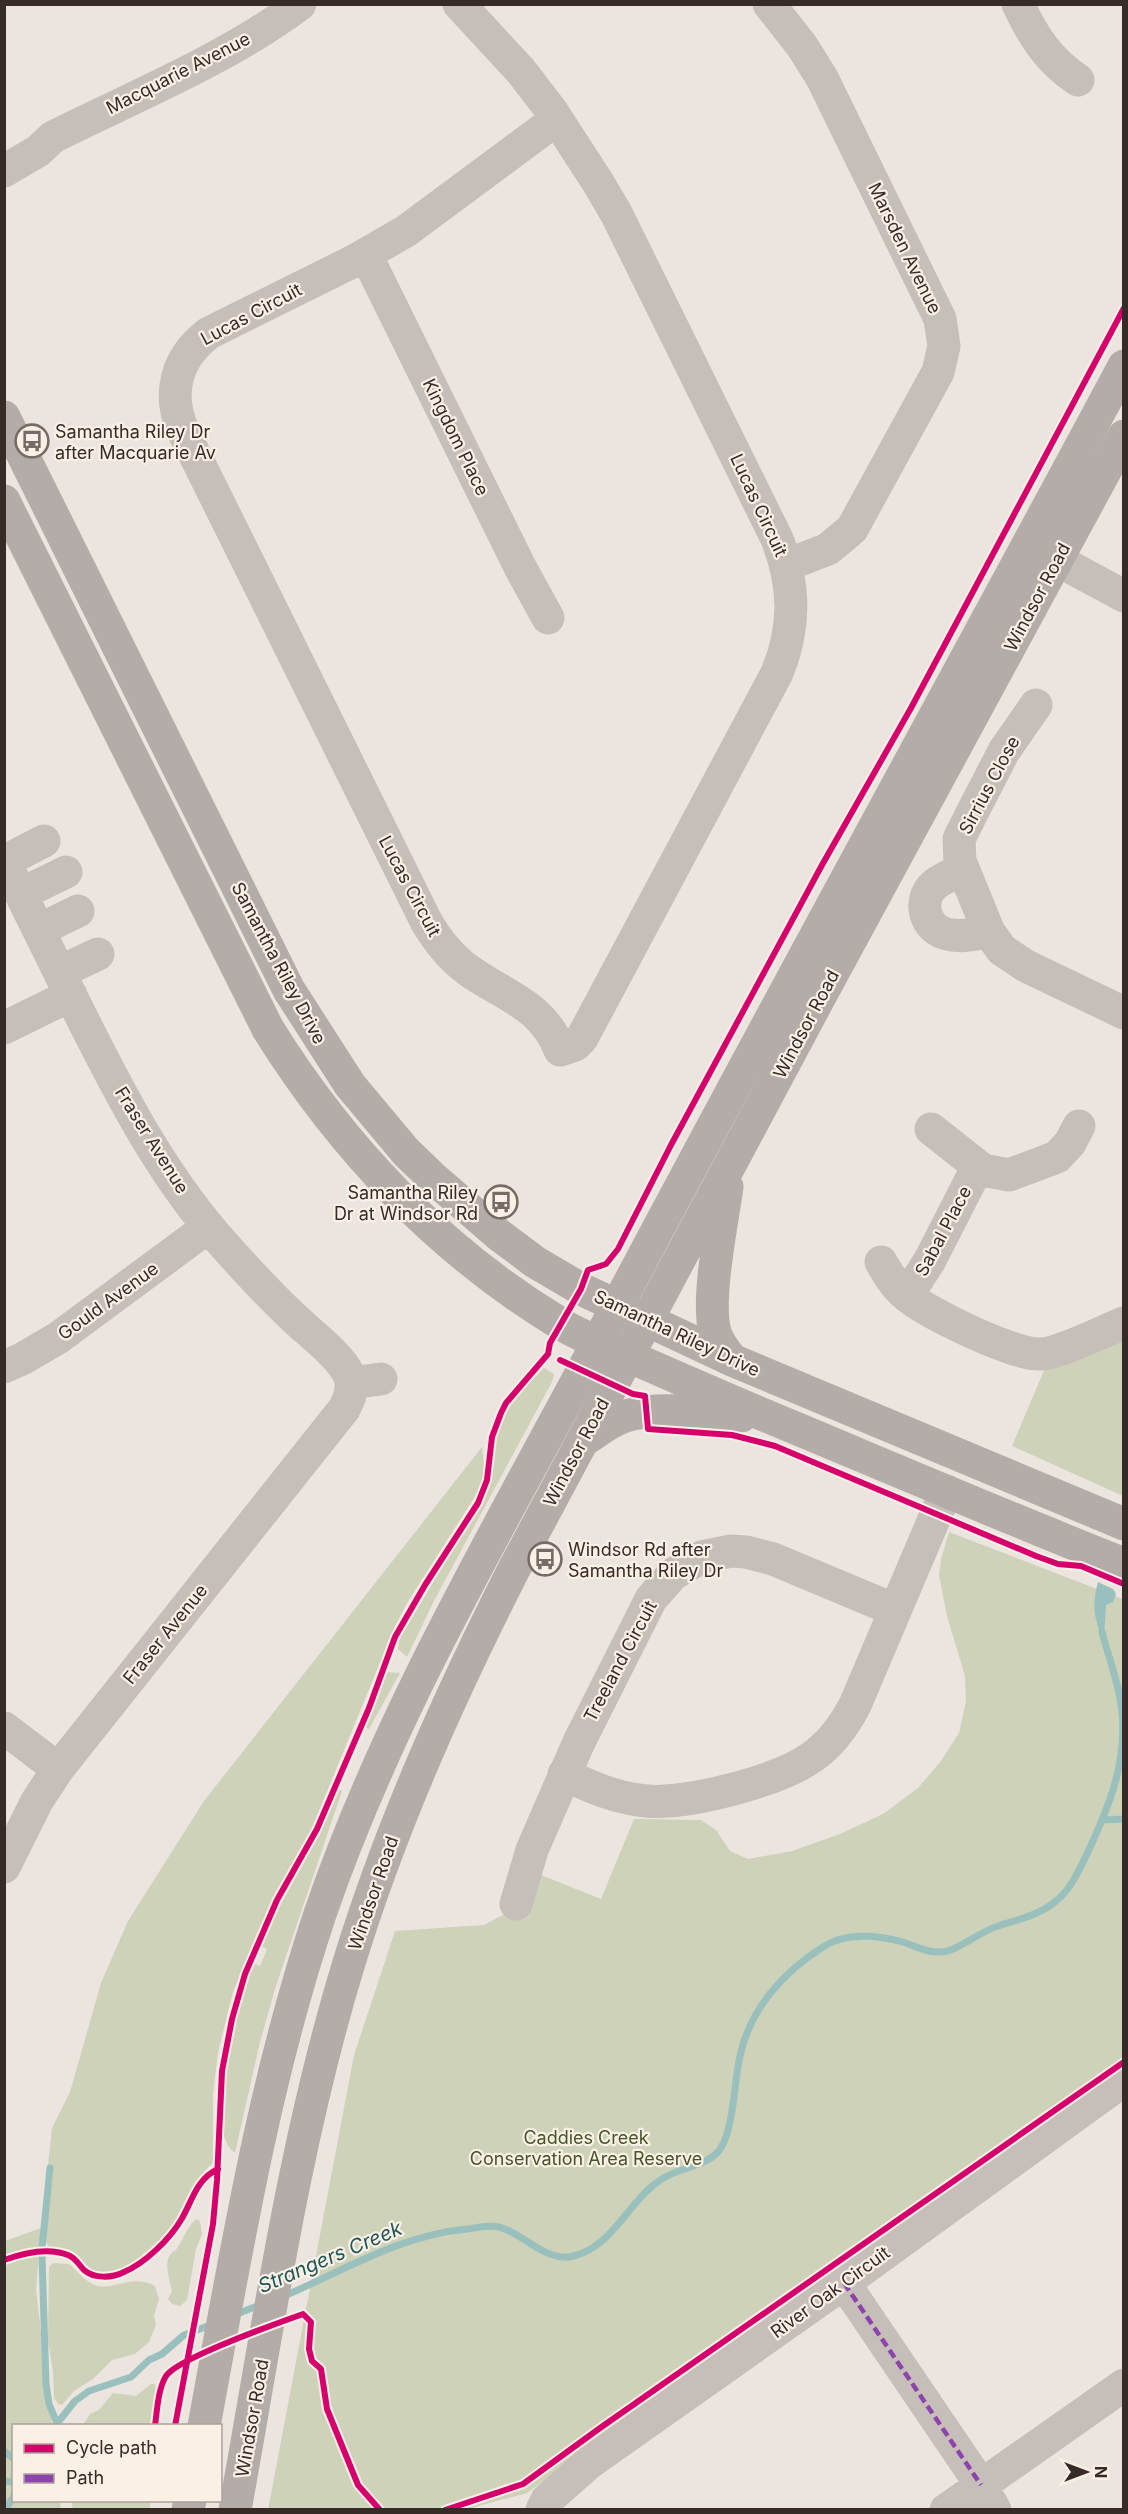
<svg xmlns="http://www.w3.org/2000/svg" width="1128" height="2514" font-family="Inter,sans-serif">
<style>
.green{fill:#ced2b8}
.water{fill:#9ac0be}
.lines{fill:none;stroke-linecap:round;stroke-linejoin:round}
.stream{stroke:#9ac0be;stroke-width:7}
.minor{stroke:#c6beb8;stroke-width:33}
.major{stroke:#b4aca8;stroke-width:33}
.quiet{stroke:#8e44ad;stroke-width:4.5;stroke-dasharray:9 4.5;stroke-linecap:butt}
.cycleway-casing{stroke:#faf0e5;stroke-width:10}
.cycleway{stroke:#d6006c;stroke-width:6}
.labels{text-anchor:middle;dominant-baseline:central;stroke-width:4.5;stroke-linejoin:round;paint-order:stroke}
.street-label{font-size:18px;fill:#362b26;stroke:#faf0e5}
.poi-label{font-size:18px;fill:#362b26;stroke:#faf0e5;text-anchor:start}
.park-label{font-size:18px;fill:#465529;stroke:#faf0e5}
.water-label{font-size:20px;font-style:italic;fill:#1b5659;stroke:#faf0e5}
</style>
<rect width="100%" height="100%" fill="#ece5df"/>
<path class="green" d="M1123 1337V1496L1012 1446 1045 1368Z
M544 1368 554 1374 552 1382 434 1601 407 1657 398 1649 399 1640 487 1491C493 1475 493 1458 496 1441 501 1410 523 1389 544 1368Z
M482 1447 485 1472 481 1487 407 1603 395 1626 307 1840 276 1892 233 1992 218 2052 213 2094V2163C192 2180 186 2203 172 2225 158 2247 129 2273 101 2272 87 2271 86 2262 76 2254 68 2248 57 2248 49 2248L41 2230 36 2290 52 2425 14 2426V2500L60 2501 61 2509H5V2241L41 2228 52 2128 70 2092 101 1983 128 1921 204 1801Z
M949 1532 1123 1599V2060L527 2493 468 2509 268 2510 354 2055 395 1931 484 1925 531 1900 541 1875 601 1899 634 1819 701 1820 716 1830 730 1851 748 1859 792 1851 840 1834 883 1814 918 1788 941 1761 959 1733 966 1701 965 1676 947 1616 939 1575 941 1559Z
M386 1672 400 1673 369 1729 365 1727Z
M339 1790 342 1791 275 1989 260 2042 235 2153 228 2146 222 2131 224 2089 235 2023 253 1963 260 1966 267 1949 261 1946 271 1922 314 1844Z
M196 2219 200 2221 202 2234 196 2249 187 2300 180 2306 172 2304 168 2299 172 2291C170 2281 163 2262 171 2254 177 2246 173 2255 178 2247 184 2237 187 2228 196 2219Z
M53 2263 69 2264C78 2271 84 2281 95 2285 114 2292 130 2273 155 2286L159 2299 154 2316 156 2325 149 2342 135 2354 112 2360 93 2379 74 2391 62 2405 58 2404 54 2398 53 2372 48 2340 49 2267Z
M151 2384H155L156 2396 150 2425H83L90 2414 99 2410 113 2393 136 2396Z
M71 2501V2500L151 2501 149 2510 73 2509Z"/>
<path class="water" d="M1098 1582 1113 1589 1116 1594 1113 1602 1106 1605 1104 1639C1093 1619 1092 1604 1098 1582Z"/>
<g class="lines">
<path class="stream" d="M1103 1820 1124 1819
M42 2248 50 2168
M42 2256 46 2384 49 2404 57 2423
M282 2297C343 2271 400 2235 467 2229 475 2228 484 2226 492 2226 521 2228 543 2264 574 2256 613 2246 628 2202 659 2181 676 2168 700 2168 716 2154 734 2138 734 2080 740 2056 750 2009 783 1972 823 1947 845 1932 878 1935 903 1942 915 1946 928 1953 940 1952 957 1952 980 1931 998 1926 1019 1919 1038 1916 1056 1901 1071 1889 1079 1870 1087 1854 1108 1809 1127 1764 1122 1713 1120 1686 1109 1659 1102 1632
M234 2315 260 2305
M55 2426 75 2401 89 2391 131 2377 149 2360 162 2354 184 2335 213 2324
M4 2451 14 2459
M4 2481 14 2482
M5 2510 14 2496"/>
<path class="minor" d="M459 4 521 71 551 110 597 181 616 213 777 539C795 585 796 627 777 673L582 1038 575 1045 560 1050C542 1004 504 996 468 970 450 957 437 940 426 921L183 431C167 393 176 358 209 333L354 261 406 231 557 119
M769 4 802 46 822 78 940 319 944 346 938 372 852 529 828 549 787 565
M1018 4C1033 36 1048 60 1078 80
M4 171 38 151 53 137C135 96 227 59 300 4
M366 255 520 567 548 618
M1057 560 1124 596
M1036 705 1004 751 972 813 959 839 960 861 989 932 1002 950 1026 966 1124 1013
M4 860C29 911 54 961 79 1012 118 1090 159 1170 217 1237 241 1264 265 1291 292 1316 308 1332 340 1355 349 1375 354 1387 350 1398 344 1409L58 1769 37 1801 4 1867
M5 861 44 841
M963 870C953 874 942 878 934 885 917 901 925 929 947 934 960 938 976 934 989 932
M21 894 66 872
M39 930 78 911
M60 972 98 954
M4 1028 71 995
M931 1129 983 1170 1009 1175 1057 1157 1070 1143 1079 1126
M881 1262C888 1274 895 1286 906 1295 927 1313 1015 1356 1041 1354 1061 1353 1103 1331 1124 1323
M907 1296 930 1260 978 1166
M4 1367 22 1359 58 1338 208 1227
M351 1383 381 1379
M4 1728 58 1769
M564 1774C590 1787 616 1798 646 1801 686 1805 779 1781 812 1757 831 1744 844 1726 855 1705L946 1491
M516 1904 532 1850 579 1742 651 1599 673 1574 702 1557 731 1551 746 1552 773 1559 895 1610
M844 2283 981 2485 995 2510
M542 2510 547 2500 589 2463 844 2283 1124 2080
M946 2510 1124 2385"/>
<path class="major" d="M4 417 289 990 350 1085 406 1152 432 1177 499 1235 535 1262 581 1289 732 1360 1124 1524
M4 501 268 1029C342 1148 440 1251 561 1324 578 1335 599 1342 617 1351 666 1373 715 1394 764 1415 884 1465 1003 1516 1124 1564
M727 1187C722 1223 706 1300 715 1332 718 1343 725 1351 732 1360
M584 1440C596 1433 607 1423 620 1418 649 1406 710 1411 741 1416
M204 2426C236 2253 264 2081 320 1914 389 1713 499 1528 599 1340 771 1014 950 691 1124 366
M188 2510 190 2500
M235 2510C268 2328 294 2143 348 1966 390 1828 449 1697 514 1569L817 1002 1124 436"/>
<path class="quiet" d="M844 2283 981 2485"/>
<defs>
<path id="cycleway" d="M560 1360 633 1394 645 1396 648 1429 732 1435 775 1446 1036 1556 1058 1564 1081 1566 1124 1584
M4 2260C23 2253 48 2247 68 2255 76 2258 78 2264 84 2270 94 2279 112 2278 124 2272 145 2263 169 2240 181 2220 192 2202 196 2179 218 2169
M155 2426C157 2411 158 2389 166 2376 178 2358 278 2323 303 2314L311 2322 309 2349 312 2361 321 2369 327 2409 358 2485 380 2510
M175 2426 213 2224 217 2180 222 2071 232 2019 245 1974 277 1900 317 1829 369 1708 395 1637 425 1585 478 1503 487 1480 492 1437 501 1413 506 1403 548 1354 550 1343 581 1289 588 1270 606 1264 618 1249 671 1145 822 865 911 708 1124 308
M445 2510 523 2484 600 2428 1124 2062"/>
</defs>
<use href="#cycleway" class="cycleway-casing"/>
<use href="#cycleway" class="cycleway"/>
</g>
<defs>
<symbol id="bus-ring" viewBox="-11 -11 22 22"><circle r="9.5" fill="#faf0e5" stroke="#766c67" stroke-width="1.5"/><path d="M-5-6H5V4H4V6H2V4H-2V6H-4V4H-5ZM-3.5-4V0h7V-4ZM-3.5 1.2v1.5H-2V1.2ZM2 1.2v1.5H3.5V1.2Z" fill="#766c67"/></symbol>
</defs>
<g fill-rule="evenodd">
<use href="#bus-ring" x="13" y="422" width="38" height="38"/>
<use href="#bus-ring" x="482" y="1183" width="38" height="38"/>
<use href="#bus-ring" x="526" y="1540" width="38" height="38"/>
</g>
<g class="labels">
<g class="street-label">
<text transform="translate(178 73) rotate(-27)">Macquarie Avenue</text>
<text transform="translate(905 248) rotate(64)">Marsden Avenue</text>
<text transform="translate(251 314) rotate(-28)">Lucas Circuit</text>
<text transform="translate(456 437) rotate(64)">Kingdom Place</text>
<text transform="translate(759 505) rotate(65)">Lucas Circuit</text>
<text transform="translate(1037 597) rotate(-62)">Windsor Road</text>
<text transform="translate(989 785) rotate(-62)">Sirrius Close</text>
<text transform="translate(410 886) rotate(62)">Lucas Circuit</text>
<text transform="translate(279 963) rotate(62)">Samantha Riley Drive</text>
<text transform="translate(806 1024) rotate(-62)">Windsor Road</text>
<text transform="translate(152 1140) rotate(58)">Fraser Avenue</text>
<text transform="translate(943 1231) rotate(-62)">Sabal Place</text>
<text transform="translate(108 1301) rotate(-36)">Gould Avenue</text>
<text transform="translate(677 1333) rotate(25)">Samantha Riley Drive</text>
<text transform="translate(576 1452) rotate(-62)">Windsor Road</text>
<text transform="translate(165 1634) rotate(-51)">Fraser Avenue</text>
<text transform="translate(620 1661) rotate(-62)">Treeland Circuit</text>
<text transform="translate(373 1893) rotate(-71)">Windsor Road</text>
<text transform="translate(830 2292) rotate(-36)">River Oak Circuit</text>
<text transform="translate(252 2418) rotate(-80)">Windsor Road</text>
</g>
<g class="poi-label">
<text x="55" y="431">Samantha Riley Dr<tspan x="55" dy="21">after Macquarie Av</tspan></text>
<text x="478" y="1192" text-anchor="end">Samantha Riley<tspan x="478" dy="21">Dr at Windsor Rd</tspan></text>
<text x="568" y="1549">Windsor Rd after<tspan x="568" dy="21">Samantha Riley Dr</tspan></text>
</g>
<g class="park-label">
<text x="586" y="2137">Caddies Creek<tspan x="586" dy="21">Conservation Area Reserve</tspan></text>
</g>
<g class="water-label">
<text transform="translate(330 2257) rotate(-23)">Strangers Creek</text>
</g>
</g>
<rect width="1128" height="2514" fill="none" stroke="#362b26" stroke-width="12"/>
<rect x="12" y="2424" width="210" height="78" fill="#faf0e5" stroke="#aca199" stroke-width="1.5"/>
<rect x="24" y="2444" width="30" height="9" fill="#d6006c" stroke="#aca199" stroke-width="1.5"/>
<text x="66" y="2454" font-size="18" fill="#362b26">Cycle path</text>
<rect x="24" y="2474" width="30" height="9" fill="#8e44ad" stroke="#aca199" stroke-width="1.5"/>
<text x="66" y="2484" font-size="18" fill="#362b26">Path</text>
<g transform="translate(1086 2472) rotate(90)" stroke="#faf0e5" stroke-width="4.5" paint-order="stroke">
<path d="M0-4.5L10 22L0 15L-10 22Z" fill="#362b26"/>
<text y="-9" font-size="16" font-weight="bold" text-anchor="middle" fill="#362b26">N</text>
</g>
</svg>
